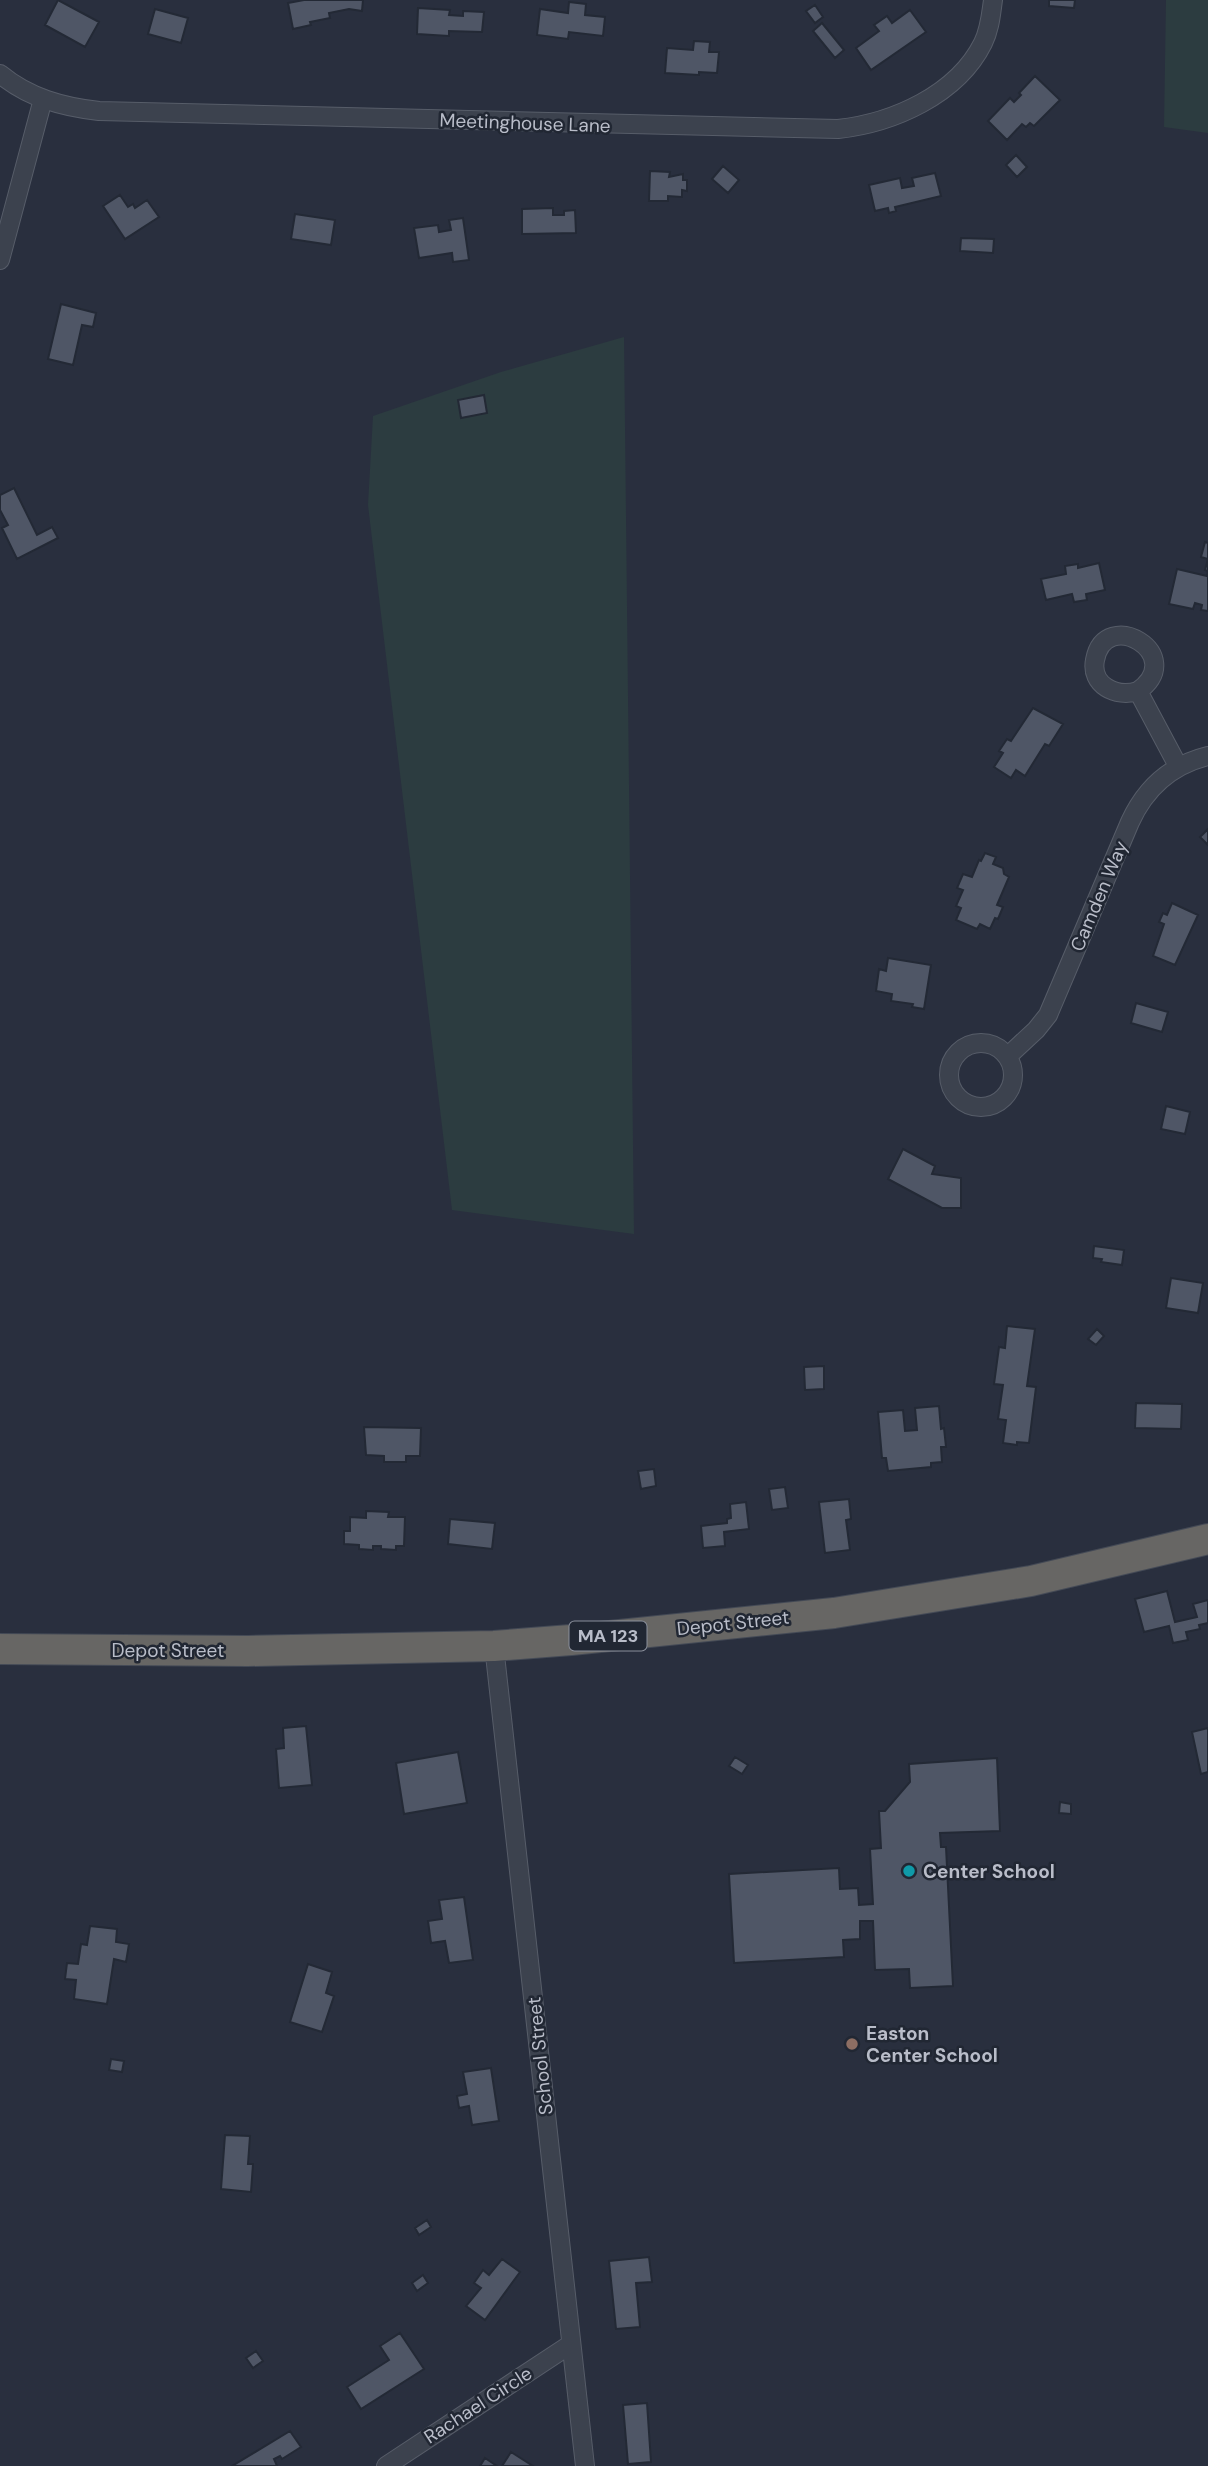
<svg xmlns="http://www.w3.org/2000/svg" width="1208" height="2466" font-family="'DM Sans',sans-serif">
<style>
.green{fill:#2c3c40}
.building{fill:#4f5666;stroke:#232935;stroke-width:2}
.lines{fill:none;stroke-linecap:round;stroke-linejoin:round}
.minor-casing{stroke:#575d69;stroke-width:20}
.trunk-casing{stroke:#444a56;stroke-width:32}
.minor{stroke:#3c424e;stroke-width:18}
.trunk{stroke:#676664;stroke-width:30}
.culture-dot{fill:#0f9aa8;stroke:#212733;stroke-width:2.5}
.education-dot{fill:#8d6e63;stroke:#212733;stroke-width:2.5}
.labels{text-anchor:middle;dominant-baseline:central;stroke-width:5;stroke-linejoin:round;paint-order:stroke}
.shield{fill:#212733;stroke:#8b909c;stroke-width:2}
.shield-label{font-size:18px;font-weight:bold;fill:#b9bdc9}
.street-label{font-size:19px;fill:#b9bdc9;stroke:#212733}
.poi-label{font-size:19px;font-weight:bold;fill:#b9bdc9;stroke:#212733;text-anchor:start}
</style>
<rect width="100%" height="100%" fill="#292f3e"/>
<path class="green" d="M1166 0H1208V133L1164 127Z
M624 337 634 1234 452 1210 368 505 373 416 501 372Z"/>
<path class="building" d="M58 0 99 22 85 47 45 25Z
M304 0H363L362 11 349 9 329 13 330 18 310 22 311 25 293 29 288 3Z
M1049 0H1075L1074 8 1049 6Z
M569 2 586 4 585 15 605 17 603 36 569 32 568 39 537 35 540 9 568 13Z
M815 5 823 17 815 23 806 11Z
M418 8 450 10 449 15 463 16V11L484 12 482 32 449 31V36L417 34Z
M155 9 188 18 181 43 148 34Z
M910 10 926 32 871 70 856 48 879 31 874 25 887 16 892 23Z
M822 23 844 50 835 58 813 31Z
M694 41 710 42 709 52H719L717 73 699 72V75L665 73 667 48 693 50Z
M1035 76 1060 100 1034 126 1030 123 1026 127 1022 124 1007 140 988 121 1010 98 1014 102 1021 95 1019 93Z
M1016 155 1027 167 1017 177 1006 165Z
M723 166 739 180 728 193 712 179Z
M650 171 670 172 669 177 683 174V180H687V191L682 190V197L668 196V201H649Z
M935 173 941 196 895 207 896 211 889 213 888 208 875 211 869 185 900 178 902 188 914 186 912 178Z
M120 195 128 207 133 204 135 208 147 200 159 217 125 239 103 206Z
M553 208V215H564V211L575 210 576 233 522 234V209Z
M295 214 335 220 331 245 291 239Z
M463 218 469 260 453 262 452 253 419 258 414 228 438 225 439 232 451 230 449 220Z
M961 238 994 239 993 253 960 251Z
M61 304 96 313 93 327 82 325 73 365 48 359Z
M484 395 487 413 461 418 458 400Z
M14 488 37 535 52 527 58 538 17 559 2 528 8 525 0 510V495Z
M1205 542 1208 543V611L1201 610 1202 605 1195 603 1193 609 1169 604 1177 569 1207 576 1208 571 1205 570 1208 559 1201 557Z
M1099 563 1105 590 1086 594 1087 600 1074 602 1072 594 1046 600 1041 579 1066 574 1065 566 1078 564V568Z
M1033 708 1063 724 1049 746 1045 744 1025 776 1016 770 1011 778 994 767 1003 753 999 751 1007 739 1011 741Z
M1208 829V845L1200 837Z
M985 853 996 857 993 864 1003 868 1004 874 1009 877 997 905 1003 907 998 919 995 918 990 929 980 924 977 929 956 920 961 908 956 906 963 890 957 888 963 874 972 877 979 860 981 861Z
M1172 903 1198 915 1175 965 1153 956 1164 924 1159 922 1163 913 1167 915Z
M888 958 931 965 924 1009 912 1007 913 1004 891 1001 892 994 876 991 879 969 886 971Z
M1136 1003 1168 1012 1162 1032 1131 1023Z
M1166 1106 1190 1112 1185 1134 1161 1129Z
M903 1149 935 1166 932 1174 961 1178V1208H942L888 1179Z
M1094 1246 1124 1250 1122 1265 1101 1262 1102 1259 1093 1258Z
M1171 1278 1203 1283 1198 1313 1166 1308Z
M1007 1326 1035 1329 1027 1386 1036 1387 1029 1443 1017 1442V1445L1003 1443 1006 1420 998 1419 1003 1385 994 1384 999 1347 1005 1348Z
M1097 1329 1104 1336 1096 1345 1088 1339Z
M824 1366V1389L805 1390 804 1367Z
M1136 1403 1182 1404 1181 1429 1135 1428Z
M939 1406 941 1429 944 1428 946 1447H941L942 1462 931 1463V1467L888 1471 886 1458H882L878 1412 903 1410 905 1431 917 1430 915 1408Z
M364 1427 421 1428 420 1456H406V1462H384V1456L366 1455Z
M654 1469 656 1486 641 1489 638 1471Z
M785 1487 788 1508 772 1510 769 1489Z
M849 1499 851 1519 846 1520 850 1550 825 1553 819 1502Z
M746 1502 749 1529 724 1532 725 1546 703 1548 701 1526 727 1523V1519L731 1518 730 1504Z
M366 1511 389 1512 388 1517H405L404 1546H396V1550L381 1549V1546H373V1550L359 1549V1545L344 1544V1531H350V1517L366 1518Z
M450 1519 495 1523 492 1549 448 1544Z
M1167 1591 1175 1622 1197 1617 1193 1604 1208 1600V1623L1199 1625 1200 1629 1186 1632 1188 1640 1173 1643 1169 1626 1144 1632 1135 1599Z
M306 1726 312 1785 279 1788 276 1749 284 1748 283 1728Z
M1208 1728V1772L1201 1774 1192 1732Z
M458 1752 467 1803 404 1814 396 1763Z
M735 1757 748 1765 742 1774 729 1766Z
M997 1758 1000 1831 940 1833 941 1847H946L953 1986 910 1988 909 1969 875 1970 873 1921H860V1939L843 1940 844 1957 734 1963 729 1874 839 1868 840 1889 858 1888 859 1905 873 1904 870 1849 881 1848 879 1811H885L910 1782 909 1764Z
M1060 1802 1071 1804V1814L1059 1813Z
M464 1897 473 1960 449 1963 445 1941 431 1943 428 1921 442 1919 439 1900Z
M90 1926 117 1929 116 1942 129 1944 126 1962 114 1959 107 2004 74 1999 76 1980 65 1979 67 1963 78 1964 81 1944 87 1945Z
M308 1964 332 1972 326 1993 334 1996 322 2032 290 2022Z
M111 2059 124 2061 122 2072 109 2070Z
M491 2068 499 2121 472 2125 469 2106 459 2108 457 2096 467 2094 463 2072Z
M225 2135 250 2136 248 2164H253L251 2192 221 2189Z
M427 2220 431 2227 419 2235 415 2228Z
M649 2257 652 2282 636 2283 640 2327 616 2329 609 2261Z
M502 2259 520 2272 485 2320 466 2306 481 2288 474 2283 483 2270 489 2275Z
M423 2275 428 2283 417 2291 412 2283Z
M400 2333 424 2369 361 2409 347 2387 389 2360 380 2346Z
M256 2351 263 2361 253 2368 246 2358Z
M647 2403 651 2462 628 2464 623 2405Z
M290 2431 301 2447 282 2459 280 2456 274 2459 277 2466H232Z
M511 2452 533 2466H502Z
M485 2458 497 2466H480Z"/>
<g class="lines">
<defs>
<path id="minor" d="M0 74C29 98 63 107 99 111L838 129C893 123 957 95 983 43 990 29 991 14 993 0
M0 260 43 99
M1138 691C1116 698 1090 685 1095 660 1105 605 1189 655 1138 691L1178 766
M949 1075a32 32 0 1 1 64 0a32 32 0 1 1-64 0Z
M1008 1056 1036 1030 1048 1015 1130 822C1146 787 1171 765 1208 756
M494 1646 585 2466
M386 2466 571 2344"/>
<path id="trunk" d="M0 1649 248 1651 494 1646 571 1640 834 1613 1031 1581 1208 1539"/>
</defs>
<use href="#minor" class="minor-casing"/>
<use href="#trunk" class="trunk-casing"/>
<use href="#minor" class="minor"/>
<use href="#trunk" class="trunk"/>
</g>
<circle class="culture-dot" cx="909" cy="1871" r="7"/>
<circle class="education-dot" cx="852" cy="2044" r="7"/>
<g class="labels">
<rect class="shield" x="569.5" y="1621.5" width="77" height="29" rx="5"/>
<g class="shield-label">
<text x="608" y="1636">MA 123</text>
</g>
<g class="street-label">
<text transform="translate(525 123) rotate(2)">Meetinghouse Lane</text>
<text transform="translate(1099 896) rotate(-67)">Camden Way</text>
<text transform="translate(733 1623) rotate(-6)">Depot Street</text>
<text x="168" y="1650">Depot Street</text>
<text transform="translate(540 2056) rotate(-96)">School Street</text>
<text transform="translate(478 2405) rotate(-33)">Rachael Circle</text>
</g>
<g class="poi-label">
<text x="923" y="1871">Center School</text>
<text x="866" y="2033">Easton<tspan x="866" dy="22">Center School</tspan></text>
</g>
</g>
</svg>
